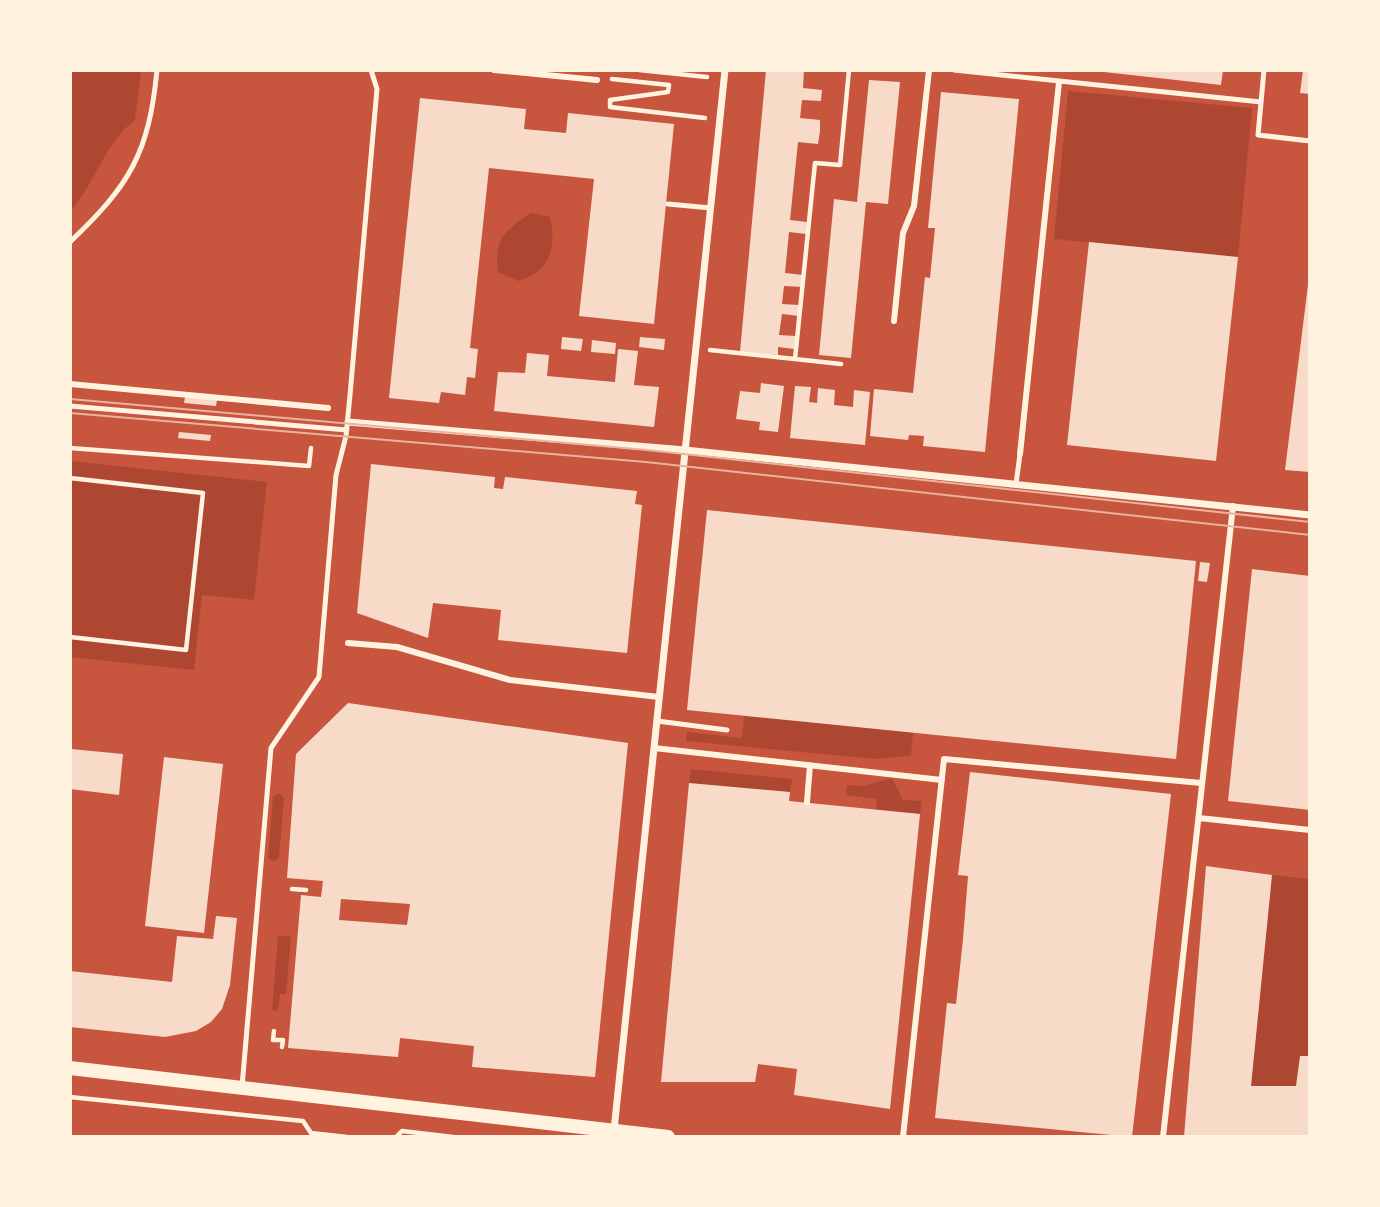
<svg xmlns="http://www.w3.org/2000/svg" width="1380" height="1207" font-family="'PT Sans Narrow',sans-serif">
<style>
.green{fill:#ae4732}
.building{fill:#f7dbc8;fill-rule:evenodd}
.lines{fill:none;stroke-linecap:round;stroke-linejoin:round}
.path{stroke:#fff3e0;stroke-width:4.5}
.service{stroke:#fff3e0;stroke-width:5}
.pedestrian{stroke:#fff3e0;stroke-width:6}
.minor{stroke:#fff3e0;stroke-width:7}
.secondary{stroke:#fff3e0;stroke-width:14}
.tram{stroke:#e9b49f;stroke-width:2}
</style>
<rect width="100%" height="100%" fill="#c8553d"/>
<path class="green" d="M70 70H141L135 120C106 141 95 183 70 212Z
M1068 91 1252 108 1238 257 1054 239Z
M531 213 550 217C557 248 550 272 518 281L498 272C493 240 505 230 531 213Z
M70 461 267 482 254 600 202 595 194 670 70 657Z
M744 716 913 732 911 756 875 759 686 741 687 732 742 738Z
M691 769 792 779 790 792 689 783Z
M892 778 903 800 922 801 920 814 876 809 877 799 846 795 847 785 864 786Z
M279 793 284 798 279 858 274 862 268 858 273 797Z
M1272 875 1310 879V1056L1296 1086H1251Z
M278 936H291L286 994H280L278 1011 272 1010Z"/>
<path class="building" d="M766 70H804L803 88 822 90 821 101 802 100 800 118 820 120V131L818 144 798 142 790 220 807 222 806 234 789 232 785 273 803 275 802 287 784 286 782 304 800 305 799 316 782 314 779 335 796 336 794 349 778 347V355L740 352Z
M1086 70H1223L1221 85Z
M1303 70H1310V94L1300 93Z
M869 80 900 82 888 204 866 202 851 358 819 355 834 199 857 202Z
M941 92 1019 99 985 452 923 446 924 436 909 435 908 440 870 436 874 389 913 393 925 277 930 278 935 228H928Z
M420 98 526 109 524 129 566 133 568 113 674 124 654 324 579 316 594 179 489 168 470 348 478 349 475 378 467 377 465 395 441 392 439 403 389 398Z
M1089 242 1238 257 1216 461 1067 445Z
M1308 285H1310V472L1285 470Z
M562 337 583 339 581 351 561 349Z
M640 337 665 339 664 350 639 347Z
M592 340 616 343 615 354 591 352Z
M618 349 638 351 634 385 659 387 654 427 494 411 498 372 525 373 527 353 549 355 547 376 615 382Z
M761 383 784 386 778 432 759 430 760 422 736 419 740 391 760 393Z
M795 386 811 387 809 402 817 403 818 388 835 390 834 405 844 406 853 407 854 390 870 392 865 445 790 438Z
M185 397 217 400 216 406 184 403Z
M179 432 211 435 210 441 178 438Z
M371 464 495 477 494 488 503 489 505 477 637 491 635 504 642 505 627 653 498 640 501 610 433 603 428 638 357 613Z
M707 510 1196 561 1176 759 687 710Z
M1200 562 1210 563 1207 582 1198 581Z
M1252 569 1310 576V810L1228 801Z
M348 703 628 743 595 1077 472 1067 474 1046 400 1038 398 1057 288 1048 301 895 321 897 323 881 287 878 296 754ZM341 899 410 904 407 925 339 920Z
M71 749 123 754 119 795 70 789Z
M164 757 223 764 204 933 145 926Z
M970 772 1171 794 1132 1137 935 1118 947 1003 956 1004 963 939 968 876 958 875Z
M689 783 790 792 789 801 920 814 890 1109 794 1095 797 1069 758 1064 755 1082H661Z
M1206 866 1272 875 1251 1086H1296L1300 1056H1310V1137H1184Z
M216 916 237 918 230 985 222 1009 211 1022 196 1031 165 1037 70 1027V971L172 982 177 936 213 939Z"/>
<g class="lines">
<path class="path" d="M639 70 707 77
M612 79 669 85 668 92 610 100V107L705 118
M710 350 841 364
M795 359 815 163 840 165 849 70
M70 448 309 466 311 448
M70 478 203 493 186 650 70 637
M292 889 306 890
M274 1031 273 1040H283L282 1047
M70 1097 303 1121 311 1133 347 1137
M396 1137 402 1131 453 1137"/>
<path class="service" d="M954 70 1261 102
M1264 70 1258 135 1310 141
M668 204 711 208
M70 242C130 185 149 153 157 70
M70 406 347 430
M1016 484 1020 454
M657 721 727 730
M242 1087 271 748 319 677 336 475 346 436 350 395 377 89 371 70"/>
<path class="pedestrian" d="M494 70 597 80
M894 321 903 233 914 206 929 70
M70 384 328 408
M1020 454 1059 82
M348 643 397 647 510 680 659 697
M654 748 942 780
M807 802 810 765
M1199 818 1310 830
M903 1137 944 759 1201 783
M1163 1137 1233 506"/>
<path class="minor" d="M348 422 685 450 1310 515
M614 1130 725 70"/>
<path class="secondary" d="M70 1068 668 1137"/>
<path class="tram" d="M70 399 647 450 1310 522
M70 413 646 462 1310 535"/>
</g>
<rect width="1380" height="1207" fill="none" stroke="#fff3e0" stroke-width="144"/>
</svg>
